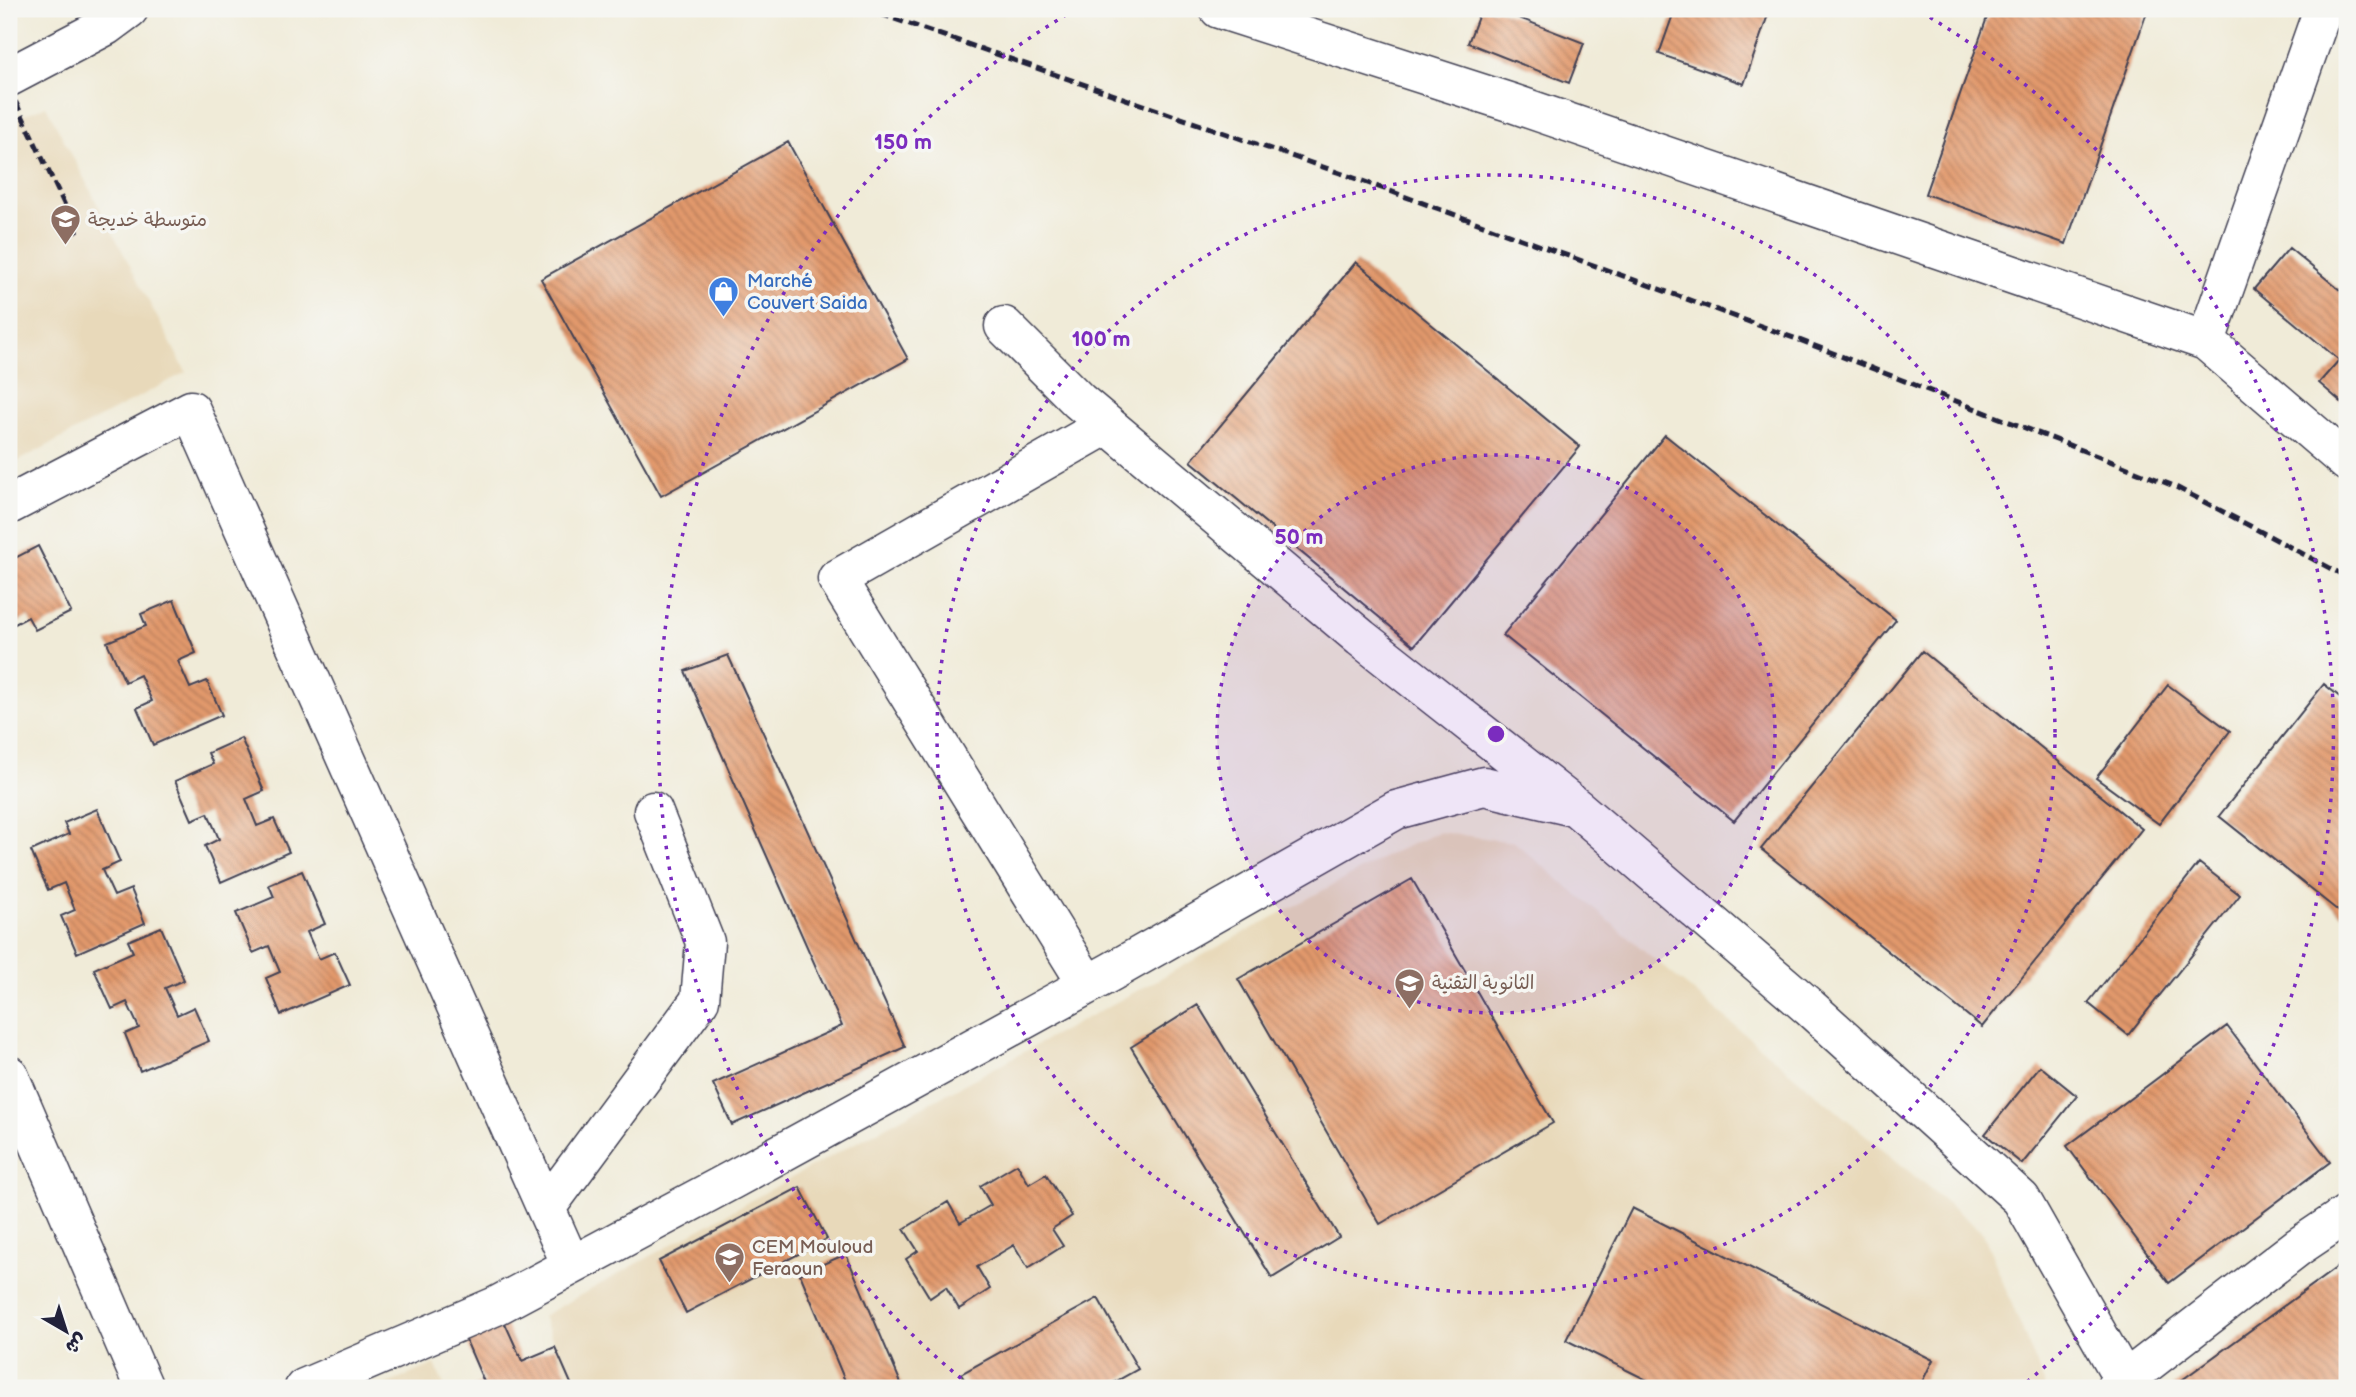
<svg xmlns="http://www.w3.org/2000/svg" width="2356" height="1397" font-family="'Balsamiq Sans','Playpen Sans Arabic',sans-serif">
<style>
.built{fill:#e8d9ba}
.building{fill:url(#building-back-hatch)}
.lines{fill:none;stroke-linecap:round;stroke-linejoin:round}
.minor-casing{stroke:#414053;stroke-width:41}
.minor{stroke:#fff;stroke-width:38}
.rail{stroke:#22223b;stroke-width:5;stroke-dasharray:10 5;stroke-linecap:butt}
.ring{fill:none;stroke:#7b2cbf;stroke-width:3.5;stroke-dasharray:3.5 7}
.labels{text-anchor:middle;dominant-baseline:central;stroke-width:7;stroke-linejoin:round;paint-order:stroke}
.education-label{font-size:19px;fill:#785e54;stroke:#f6f6f2;text-anchor:start}
.shop-label{font-size:19px;fill:#366cbe;stroke:#f6f6f2;text-anchor:start}
.centre{fill:#7b2cbf;stroke:#f6f6f2;stroke-width:3.5}
.ring-label{font-size:21px;text-anchor:middle;font-weight:bold;fill:#7b2cbf;stroke:#f6f6f2;stroke-width:7;stroke-linejoin:round;paint-order:stroke}
</style>
<defs>
<pattern id="building-back-hatch" width="6" height="6" patternUnits="userSpaceOnUse" patternTransform="scale(1.75)"><rect width="6" height="6" fill="#e2996c"/><path d="M-1 5l2 2M0 0l6 6M5-1l2 2" fill="none" stroke="#b77c5a"/></pattern>
</defs>
<rect width="100%" height="100%" fill="#f6f6f2"/>
<filter id="ink" filterUnits="userSpaceOnUse"><feTurbulence type="fractalNoise" baseFrequency=".0143" numOctaves="2"/><feDisplacementMap in="SourceGraphic" scale="14" xChannelSelector="R" yChannelSelector="G"/><feConvolveMatrix kernelMatrix="1 2 1 2 8 2 1 2 1" color-interpolation-filters="sRGB"/></filter>
<filter id="wash" filterUnits="userSpaceOnUse"><feTurbulence type="fractalNoise" baseFrequency=".00686" numOctaves="4" result="noise"/><feDisplacementMap in="SourceGraphic" scale="28" xChannelSelector="R" yChannelSelector="G"/><feGaussianBlur stdDeviation="1.57" result="paint"/><feColorMatrix in="noise" values="0 0 0 0 0 0 0 0 0 0 0 0 0 0 0 0 0 1.4 0 .05"/><feComposite in="paint" operator="in"/></filter>
<g filter="url(#wash)">
<rect width="100%" height="100%" fill="#f0ebd8"/>
<path class="built" d="M46 106 186 372 9 466V121Z
M1439 832 1514 842 1983 1233 2044 1383V1388H572L543 1316 811 1167 1392 853Z
M435 1364 445 1388H378Z"/>
<g id="blocks">
<path class="building" d="M1481 9H1496L1584 43 1569 83 1468 43Z
M1675 9H1770L1744 84 1659 54Z
M1990 9H2148L2066 244 1925 194Z
M788 142 908 359 661 496 541 279Z
M2289 248 2347 296V407L2319 383 2339 360 2254 289Z
M1356 262 1580 447 1414 646 1191 461Z
M1665 435 1896 620 1734 821 1503 635Z
M38 546 71 612 35 630 28 617 9 627V581L13 579 9 571V561Z
M174 600 196 653 178 661 190 688 207 681 222 715 153 745 137 708 152 701 140 675 125 682 107 642 146 626 141 614Z
M1922 651 2142 829 1982 1027 1761 849Z
M728 655 905 1047 732 1125 713 1084 842 1026 685 671Z
M2324 684 2347 703V918L2219 816Z
M2168 685 2230 731 2159 824 2096 778Z
M241 738 264 791 246 799 257 826 274 819 289 852 221 882 205 846 219 839 208 813 192 820 175 781 213 764 208 753Z
M97 809 120 862 102 870 114 896 131 889 145 923 77 953 61 916 75 910 64 883 48 890 31 851 69 834 64 823Z
M2199 863 2240 895 2128 1035 2088 1003Z
M302 871 325 924 307 932 319 959 335 952 350 985 281 1015 266 978 280 972 269 946 253 953 236 913 274 897 269 885Z
M1412 879 1553 1123 1380 1224 1238 979Z
M161 927 184 980 165 988 177 1015 194 1007 209 1041 140 1071 125 1034 139 1028 127 1002 112 1009 94 969 133 952 128 941Z
M1198 1005 1339 1237 1272 1278 1131 1047Z
M2227 1026 2330 1162 2169 1283 2067 1146Z
M2040 1066 2077 1096 2022 1164 1985 1134Z
M1017 1164 1029 1184 1046 1174 1072 1216 1052 1229 1063 1246 1028 1268 1014 1245 977 1267 990 1289 959 1309 946 1287 930 1298 906 1259 918 1251 904 1229 948 1202 960 1223 991 1205 980 1186Z
M800 1187 827 1239 686 1313 659 1261Z
M1632 1208 1933 1360 1919 1388H1663L1566 1340Z
M846 1254 903 1388H848L800 1274Z
M2347 1260V1388H2171Z
M1098 1298 1138 1369 1104 1388H969L961 1374Z
M504 1321 522 1361 555 1347 573 1388H471L484 1382 465 1338Z"/>
</g>
</g>
<g filter="url(#ink)">
<use href="#blocks" fill-opacity="0" stroke="#414053" stroke-width="2"/>
<g class="lines">
<defs>
<path id="minor" d="M1219 9 1512 103 2206 341
M2323 9 2206 341 2347 462
M9 77 106 26 129 9
M1004 326 1079 401 1361 638 1577 808 1809 1007 2021 1199 2124 1380
M9 505 191 410 571 1265
M1087 984 837 579 1107 425
M9 1075 144 1388
M546 1208 700 1000 705 942 653 811
M304 1388 496 1306 732 1180 1111 972 1396 810 1484 786 1565 805
M2115 1388 2298 1247 2347 1214"/>
</defs>
<use href="#minor" class="minor-casing"/>
<use href="#minor" class="minor"/>
<path class="rail" d="M866 9 1343 174 1802 341 2174 486 2347 577
M9 88 78 233"/>
</g>
</g>
<circle cx="1496" cy="734" r="279" fill="#7b2cbf" fill-opacity=".12"/>
<g class="ring">
<circle cx="1496" cy="734" r="279"/>
<circle cx="1496" cy="734" r="559"/>
<path d="M969 1385A838 838 0 0 1 1071 12M1921 12A838 838 0 0 1 2023 1385"/>
</g>
<defs>
<symbol id="school-pin" viewBox="-11 -11 22 30"><path d="M0 17L-7.5 6A9.5 9.5 0 1 1 7.5 6Z" fill="#8d6e63" stroke="#f6f6f2"/><path d="M0-5L7-2L0 1L-7-2ZM-4 1L0 2.5L4 1V4Q0 6-4 4Z" fill="#fff"/></symbol>
<symbol id="shop-pin" viewBox="-11 -11 22 30"><path d="M0 17L-7.5 6A9.5 9.5 0 1 1 7.5 6Z" fill="#3f7fe0" stroke="#f6f6f2"/><path d="M-5-2.5h2.3a2.7 3.5 0 0 1 5.4 0H5L5.5 6h-11ZM-1.5-2.5h3a1.5 2.3 0 0 0-3 0Z" fill="#fff"/></symbol>
</defs>
<g fill-rule="evenodd">
<use href="#school-pin" x="48" y="202" width="35" height="47"/>
<use href="#shop-pin" x="706" y="274" width="35" height="47"/>
<use href="#school-pin" x="1392" y="966" width="35" height="47"/>
<use href="#school-pin" x="712" y="1240" width="35" height="47"/>
</g>
<g class="labels">
<g class="education-label">
<text x="88" y="220">متوسطة خديجة</text>
<text x="1432" y="983">الثانوية التقنية</text>
<text x="752" y="1247">CEM Mouloud<tspan x="752" dy="22">Feraoun</tspan></text>
</g>
<g class="shop-label">
<text x="747" y="281">Marché<tspan x="747" dy="22">Couvert Saida</tspan></text>
</g>
</g>
<circle cx="1496" cy="734" r="10" class="centre"/>
<g class="ring-label">
<text x="903" y="149">150 m</text>
<text x="1101" y="346">100 m</text>
<text x="1299" y="544">50 m</text>
</g>
<rect width="2356" height="1397" fill="none" stroke="#f6f6f2" stroke-width="35"/>
<g transform="translate(66 1331) rotate(141)" stroke="#f6f6f2" stroke-width="5" paint-order="stroke">
<path d="M0-5L12 26L0 18L-12 26Z" fill="#22223b"/>
<text y="-10" font-size="19" font-weight="bold" text-anchor="middle" fill="#22223b">ش</text>
</g>
</svg>
